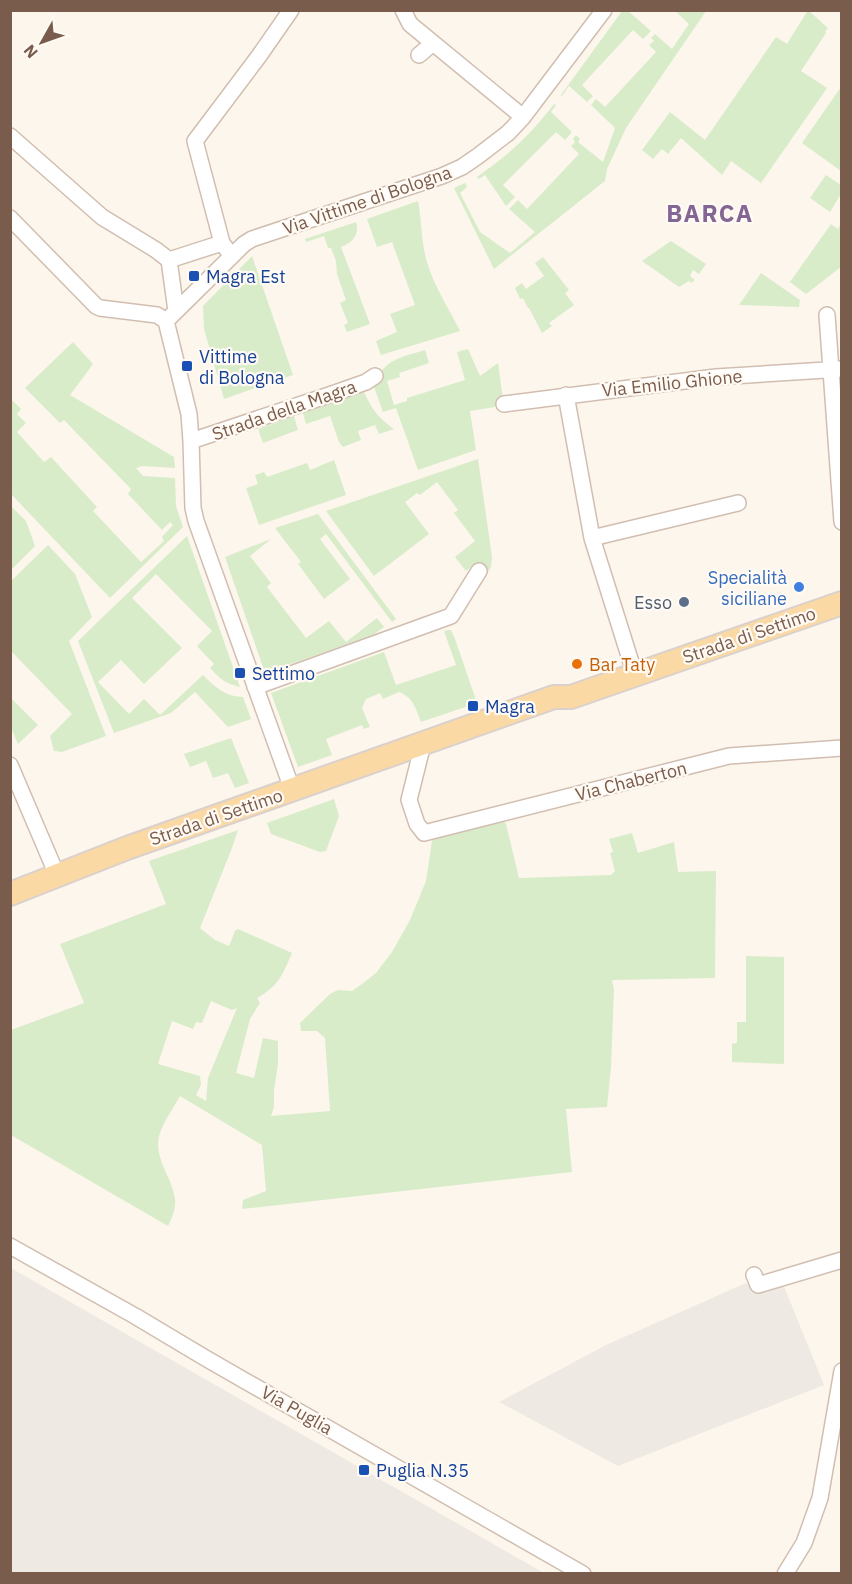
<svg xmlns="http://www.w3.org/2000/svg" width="852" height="1584" font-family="'IBM Plex Sans',sans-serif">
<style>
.industrial{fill:#efe9e4}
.green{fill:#d8ecc9;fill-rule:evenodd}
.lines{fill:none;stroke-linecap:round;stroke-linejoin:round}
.street-casing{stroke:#d1beb0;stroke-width:18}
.primary-casing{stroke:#dad1cd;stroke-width:26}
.street{stroke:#fff;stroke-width:15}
.primary{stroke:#fbd9a5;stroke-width:22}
.transit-dot{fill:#1a4fb4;stroke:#fffaf3;stroke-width:2}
.shop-dot{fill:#3f7fe0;stroke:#fffaf3;stroke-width:2}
.service-dot{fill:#5c6f8a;stroke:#fffaf3;stroke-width:2}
.food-dot{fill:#e8710a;stroke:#fffaf3;stroke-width:2}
.labels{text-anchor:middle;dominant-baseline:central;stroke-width:4.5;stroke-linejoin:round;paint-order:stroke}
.street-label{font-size:18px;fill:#7a5c4d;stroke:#fffaf3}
.transit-label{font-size:18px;fill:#164399;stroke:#fffaf3;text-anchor:start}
.shop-label{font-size:18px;fill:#366cbe;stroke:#fffaf3;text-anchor:end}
.service-label{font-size:18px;fill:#4e5e75;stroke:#fffaf3;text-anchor:end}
.food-label{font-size:18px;fill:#c56008;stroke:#fffaf3;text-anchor:start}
.district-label{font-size:24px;font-weight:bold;letter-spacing:1.5px;fill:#846695;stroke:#fffaf3}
</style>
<rect width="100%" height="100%" fill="#fdf6ec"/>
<path class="industrial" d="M10 1268H11L544 1573H11Z
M746 1283 758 1291 783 1284 824 1385 618 1466 499 1402 606 1345Z"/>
<path class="green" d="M808 10 828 28 825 32 826 33 801 71 827 88 761 183 731 161 722 175 681 138 668 154 662 149 653 159 642 150 670 112 705 140 776 37 787 44Z
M622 11H628L651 31 643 39 633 30 582 85 593 96 587 102 569 86 562 96 561 95Z
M675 11H706L626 128 607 169 605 181 494 269 454 188 465 183 467 187 460 193 480 232 510 253 535 232 509 209 518 200 527 209 579 154 571 146 575 142 573 139 576 135 580 139 578 142 603 162 615 128 591 105 596 99 605 107 656 52 649 45 654 41 651 38 655 34 672 49 689 24Z
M841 87V171L802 143Z
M554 104 556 105 551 112 572 132 565 140 556 132 503 185 515 197 506 206 485 175 479 179 477 177C509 155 531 134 554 104Z
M826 175 841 185 840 190 841 194 830 212 810 198Z
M418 201C422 222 421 242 427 262 434 287 449 308 460 331L381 355 376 341 397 332 390 314 415 305 392 242 377 247 367 219Z
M356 222C360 235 352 243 341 247L370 324 347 332 344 325 348 323 340 303 346 300 337 274 336 261 331 248H328L324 236 306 242 305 239Z
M841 223V267L806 294 790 282 831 224 838 229Z
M671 241 706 264 699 274 693 270 690 276 695 280 691 283 689 281 679 287 642 261Z
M252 256 293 375 224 399 204 329 203 306Z
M543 257 569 290 565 293 574 305 549 323 552 326 542 333 529 308H528L523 298 520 299 515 288 522 283 526 289 544 276 535 263Z
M761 273 800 300 799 307 739 305Z
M73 342 93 364 70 395 174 457 175 468 142 466 136 468 143 476 175 478 176 506 183 527 110 598 11 494 10 402 12 400 21 409 17 414 26 423 17 432 44 462 51 457 97 507 93 511 141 562 164 541 162 537 173 525 170 522 162 530 128 494 131 489 64 420 60 423 25 388Z
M468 349 480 376 498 363 503 399 499 401 495 407 470 411 476 450 418 470 396 408 383 412 373 384 383 381 380 374C388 358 410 355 425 350L429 363 399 373 400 377 387 381 394 405 407 401V398L465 380 457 352Z
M364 392C373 411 377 416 394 429L379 434 375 425 358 431 361 440 343 447 339 442 330 416 306 424 303 413Z
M294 416 298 430 263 443 258 429Z
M478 459 492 557 491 567 486 576 471 567 466 571 455 557 475 541 454 513 458 510 437 482 420 495 417 493 405 502 429 534 374 576 326 511Z
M334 460 346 495 259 525 246 488 258 484 255 475 264 472 267 477 307 463 310 470Z
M11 506 26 521 35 546 11 570Z
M318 514 396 619 392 622 326 534 320 539 350 579 324 599 298 564 301 562 275 528Z
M187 536 240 687C225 683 220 679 210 668L214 664 197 646 212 631 156 574 132 598 182 648 144 684 121 660 98 682 129 714 144 699 160 715 203 675C215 687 226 697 243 697L251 719 228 727 195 692 171 713 114 733 78 641Z
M271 539 250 556 271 583 267 587 306 638 329 621 346 642 377 618 384 627 373 635 265 673 225 557Z
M48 545 75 574 92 617 69 641 106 736 62 752 54 751 50 736 72 714 11 651V581Z
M449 630H451L455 639 477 703 421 722C416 709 413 697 399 692L383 699 380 693 366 699 362 708 370 727 364 729 362 725 326 739 332 755 298 767 271 693 384 652 396 685 456 665 444 631Z
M10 697 38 725 18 744 11 728Z
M231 738 249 783 235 788 228 773 213 778 206 761 190 767 184 754Z
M334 799 339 816 326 851 320 852 271 834 267 823Z
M503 820 506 824 519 878 611 875 615 871 610 853 613 852 609 839 632 833 638 853 674 842 678 872 716 871 715 978 612 980 614 990 611 1067 607 1107 566 1109 572 1172 242 1209 243 1200 266 1191 262 1145 180 1096C174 1107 164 1121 160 1133 152 1157 172 1176 175 1199 176 1209 172 1218 168 1226L11 1135V1030L84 1003 60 944 166 904 149 861 238 830 232 848 200 928 215 940 229 946 235 931 238 929 292 953C283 974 278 987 257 998L260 1003 250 1019 236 1073 254 1078 263 1038 278 1041V1064L274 1091V1107L271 1116 330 1111 325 1038 317 1031H301L300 1023 330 994 338 990 352 991 362 984 376 973 392 952 410 920 426 881 432 841 439 836ZM211 1001 232 1010 237 1008 208 1078 206 1101 196 1095 201 1085 200 1076 158 1064 172 1021 193 1029 196 1022 202 1023Z
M746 956 784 957V1064L732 1062V1044L737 1043V1022H746Z"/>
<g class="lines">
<defs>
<path id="street" d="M403 10 410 24 523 117
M419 55 433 43
M10 136 102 217 156 250 169 260 222 243
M10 218 96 306 100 308 157 315 166 321
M232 256 222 243 195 141 259 56 291 10
M169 260 176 311
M827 315 842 522
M166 321 244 244 252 239 442 176 462 167 478 156 508 133 523 117 604 10
M166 321 189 414 191 441 193 508 196 521 292 789
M566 395 592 538 635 675
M504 404 716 377 842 369
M191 441 329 395 366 382 375 376
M592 538 738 503
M255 687 451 616 479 571
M423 744 409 800 417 824 424 833 729 756 842 748
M10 765 57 875
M10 1246 135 1316 207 1359 583 1574
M754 1275 758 1285 842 1260
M785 1574 804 1543 820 1498 842 1371"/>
<path id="primary" d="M10 894 127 848 554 697H571L842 603"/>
</defs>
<use href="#street" class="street-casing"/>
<use href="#primary" class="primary-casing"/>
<use href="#street" class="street"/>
<use href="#primary" class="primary"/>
</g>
<g class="transit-dot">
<rect x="188" y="270" width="12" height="12" rx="3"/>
<rect x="181" y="360" width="12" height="12" rx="3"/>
<rect x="234" y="667" width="12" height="12" rx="3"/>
<rect x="467" y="700" width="12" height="12" rx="3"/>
<rect x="358" y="1464" width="12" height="12" rx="3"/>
</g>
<circle class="shop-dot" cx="799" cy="587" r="6"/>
<circle class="service-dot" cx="684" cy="602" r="6"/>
<circle class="food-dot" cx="577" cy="664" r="6"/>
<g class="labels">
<g class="street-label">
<text transform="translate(367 200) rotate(-19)">Via Vittime di Bologna</text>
<text transform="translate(672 383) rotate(-6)">Via Emilio Ghione</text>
<text transform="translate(284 410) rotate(-19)">Strada della Magra</text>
<text transform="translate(749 635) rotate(-19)">Strada di Settimo</text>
<text transform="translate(631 781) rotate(-14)">Via Chaberton</text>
<text transform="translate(216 817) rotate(-19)">Strada di Settimo</text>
<text transform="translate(297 1410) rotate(30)">Via Puglia</text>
</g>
<g class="transit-label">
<text x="206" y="276">Magra Est</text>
<text x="199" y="356">Vittime<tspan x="199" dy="21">di Bologna</tspan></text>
<text x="252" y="673">Settimo</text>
<text x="485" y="706">Magra</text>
<text x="376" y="1470">Puglia N.35</text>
</g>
<g class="shop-label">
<text x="787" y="577">Specialità<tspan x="787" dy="21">siciliane</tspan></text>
</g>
<g class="service-label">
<text x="672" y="602">Esso</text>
</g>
<g class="food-label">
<text x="589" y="664">Bar Taty</text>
</g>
<g class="district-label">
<text x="710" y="213">BARCA</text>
</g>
</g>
<rect width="852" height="1584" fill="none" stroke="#7a5c4d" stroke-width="24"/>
<g transform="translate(42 42) rotate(230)" stroke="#fffaf3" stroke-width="4.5" paint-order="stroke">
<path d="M0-4.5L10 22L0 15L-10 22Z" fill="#7a5c4d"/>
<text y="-9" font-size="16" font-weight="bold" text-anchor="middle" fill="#7a5c4d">N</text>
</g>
</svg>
